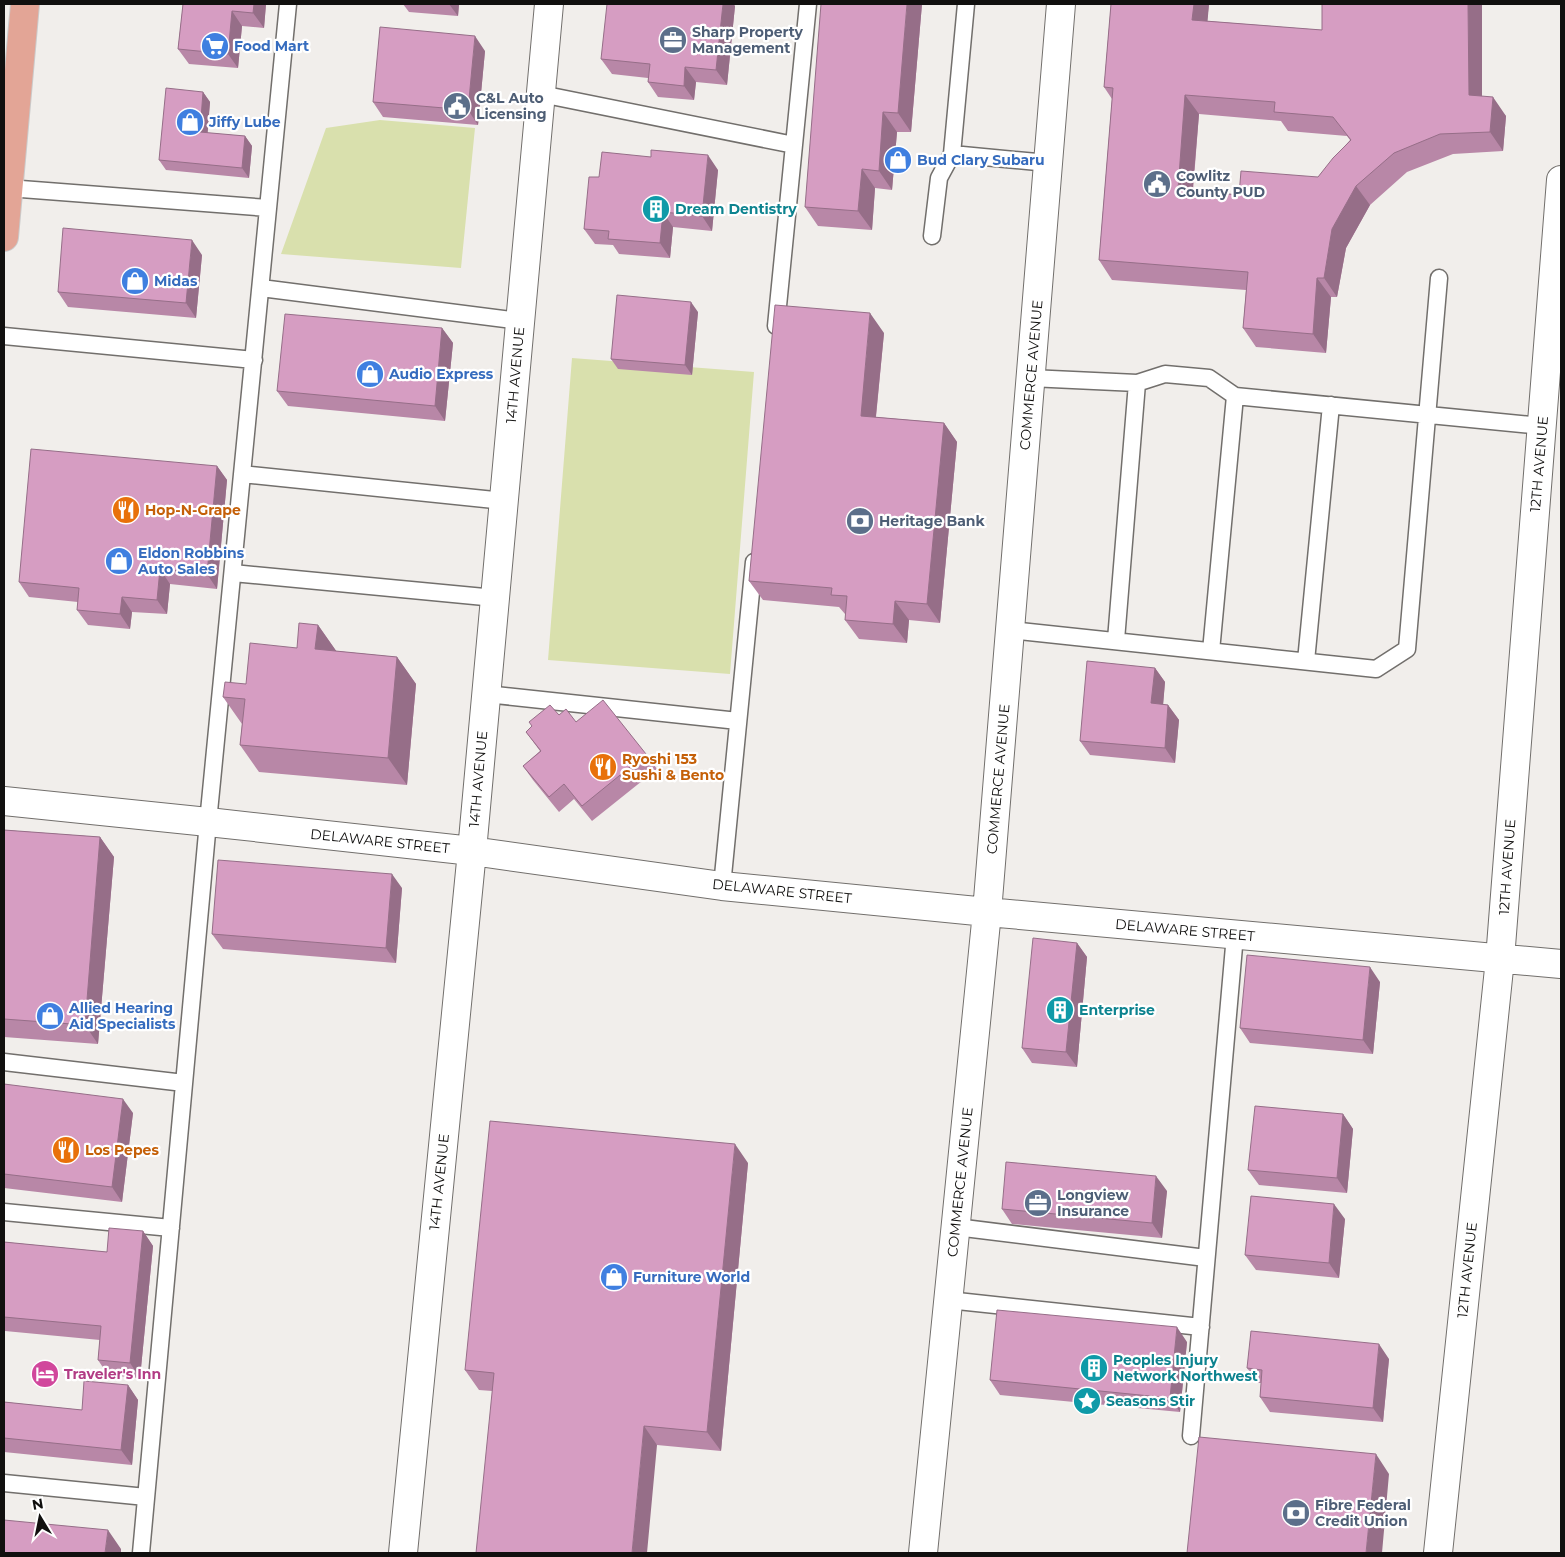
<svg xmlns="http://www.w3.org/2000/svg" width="1565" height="1557" font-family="Montserrat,sans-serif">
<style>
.green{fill:#d9e0ad}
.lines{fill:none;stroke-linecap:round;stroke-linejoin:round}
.lane-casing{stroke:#726f6c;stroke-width:19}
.secondary-casing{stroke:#726f6c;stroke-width:30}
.primary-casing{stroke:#cbcaca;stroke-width:30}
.lane{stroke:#fff;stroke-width:16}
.secondary{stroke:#fff;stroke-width:28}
.primary{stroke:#e3a596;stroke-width:28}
.wall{fill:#b887a7;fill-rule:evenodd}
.shaded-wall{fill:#966e88}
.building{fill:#d69dc2;stroke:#966e88;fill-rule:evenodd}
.labels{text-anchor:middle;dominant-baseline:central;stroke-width:4.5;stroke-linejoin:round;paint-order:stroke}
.service-label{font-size:14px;font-weight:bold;fill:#4e5e75;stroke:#fff;text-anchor:start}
.shop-label{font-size:14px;font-weight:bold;fill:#366cbe;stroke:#fff;text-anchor:start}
.culture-label{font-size:14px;font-weight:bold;fill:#0d838f;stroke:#fff;text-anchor:start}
.street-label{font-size:14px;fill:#11100f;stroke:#fff}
.food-label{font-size:14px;font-weight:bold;fill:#c56008;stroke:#fff;text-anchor:start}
.hotel-label{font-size:14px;font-weight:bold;fill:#b23c85;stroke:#fff;text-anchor:start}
</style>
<rect width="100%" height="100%" fill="#f1eeeb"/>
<path class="green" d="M380 120 475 128 461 268 281 254 326 128Z
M572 358 754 372 730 674 548 660Z"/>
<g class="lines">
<defs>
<path id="lane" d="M966 4 952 154 1048 163
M541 94 794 145
M8 188 268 208
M932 236 939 178 952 154
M261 288 520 321
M776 326 808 4
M4 336 254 360
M1030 378 1137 383 1165 374 1209 378 1235 396 1542 426
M242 474 504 501
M233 573 495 598
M1010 630 1376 669 1407 649 1439 278
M1116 640 1137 383
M1211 651 1235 396
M1306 661 1331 405
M486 694 738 721
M722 886 754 562
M4 1062 184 1083
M4 1212 171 1228
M956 1227 1206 1258
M948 1300 1201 1327
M1191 1436 1235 935
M4 1483 146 1497
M141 1553 208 822 288 4"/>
<path id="secondary" d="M4 801 208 822 472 851 722 886 987 912 1561 964
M403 1553 472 851 549 4
M923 1553 987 912 1061 4
M1438 1553 1500 959 1561 180"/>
<path id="primary" d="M4 237 25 4"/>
</defs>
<use href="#lane" class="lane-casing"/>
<use href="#secondary" class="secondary-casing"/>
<use href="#primary" class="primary-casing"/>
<use href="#lane" class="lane"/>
<use href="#secondary" class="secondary"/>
<use href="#primary" class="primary"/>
</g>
<path class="wall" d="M183 4H266L264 28 242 26 238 68 189 64 178 49Z
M403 4H459L458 16 409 12Z
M922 4 911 132H897L892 190 875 188 872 230 818 226 805 207Z
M1111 4H1209L1207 21 1322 30V4H1482V96L1506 116 1503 151 1453 154 1407 172 1370 205 1346 248 1337 297H1331L1326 353 1256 347 1243 328 1246 290 1112 280 1099 260 1112 99 1104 87ZM1199 114 1281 121 1288 131 1347 136 1350 140 1318 177 1239 195 1193 191Z
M735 6 727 85 696 82 694 100 658 97 648 82V78L612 74 601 59Z
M485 51 478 125 383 117 373 102Z
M203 92 210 102 207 133 245 136 252 146 249 178 166 170 159 160Z
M718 170 712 231 673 227 670 258 619 254 613 245 595 244 584 229 599 177Z
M202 255 196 318 68 307 58 292Z
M698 312 692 375 618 369 611 359Z
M442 328 453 343 445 421 288 406 277 391Z
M884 333 876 417 944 423 957 442 940 623 909 620 907 643 859 639 845 620 846 614H845L839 607 763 600 749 581Z
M217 466 227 480 217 589 170 584 167 614 132 612 130 629 88 625 77 610 78 602 29 597 19 582Z
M318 625 336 651 397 657 416 684 407 785 259 772 240 745 242 724 223 697 246 684 297 648Z
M1155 668 1165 682 1163 704 1168 705 1179 720 1175 763 1090 755 1080 741Z
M559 715 646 754 657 769 592 821 574 799 559 812 533 780 523 766 540 751 526 732Z
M4 830 100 837 114 857 98 1044 4 1037Z
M402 888 396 963 223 949 212 934Z
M1077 943 1087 957 1077 1067 1032 1063 1022 1048Z
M1380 982 1373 1054 1250 1043 1240 1028Z
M4 1084 133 1113 122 1202 4 1188Z
M1343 1114 1353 1129 1347 1193 1259 1185 1248 1170Z
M748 1163 721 1451 657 1445 492 1391 479 1390 465 1370Z
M1167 1191 1162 1238 1012 1224 1002 1209Z
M1345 1219 1339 1278 1256 1270 1245 1255Z
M143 1231 153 1246 140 1378 108 1375 98 1360 100 1340 5 1331 4 1329V1242L107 1252Z
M1187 1342 1180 1412 1000 1395 990 1380Z
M1389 1359 1383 1422 1270 1412 1260 1397 1261 1383H1258L1247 1368Z
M128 1385 138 1400 132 1465 4 1452V1402L82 1410Z"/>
<path class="shaded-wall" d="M254 4H266L264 28 253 13Z
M449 4H459L458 16Z
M723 4H734L735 6 727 85 716 70Z
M907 4H922L911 132 898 113Z
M1194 4H1209L1206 39 1192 20Z
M1468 4H1482V114L1469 95Z
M232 11 242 26 238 68 228 54Z
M475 36 485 51 478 125 468 110Z
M685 67 696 82 694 100 684 86Z
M203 92 210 102 207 142 200 132Z
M1185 95 1199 114 1191 209 1178 189Z
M1493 97 1506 116 1503 151 1490 132Z
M883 112 897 132 892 190 879 171Z
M245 136 252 146 249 178 242 168Z
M708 155 718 170 712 231 702 216Z
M862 169 875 188 872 230 858 211Z
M1356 186 1370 205 1346 248 1337 297 1324 278 1332 229Z
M663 212 673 227 670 258 660 243Z
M192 240 202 255 196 318 186 303Z
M1317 278 1331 297 1326 353 1313 334Z
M691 302 698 312 692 375 685 365Z
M870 313 884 333 874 435 861 416Z
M442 328 453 343 445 421 435 406Z
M944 423 957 442 940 623 927 604Z
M217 466 227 480 217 589 207 574Z
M160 569 170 584 167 614 157 600Z
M122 597 132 612 130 629 120 614Z
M895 601 909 620 907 643 893 624Z
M318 625 337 652 315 649Z
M397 657 416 684 407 785 388 758Z
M1155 668 1165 682 1162 718 1151 703Z
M1168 705 1179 720 1175 763 1165 748Z
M100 837 114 857 98 1044 85 1025Z
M392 874 402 888 396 963 386 948Z
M1077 943 1087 957 1077 1067 1066 1052Z
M1370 967 1380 982 1373 1054 1363 1040Z
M123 1099 133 1113 122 1202 112 1187Z
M1343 1114 1353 1129 1347 1193 1337 1178Z
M735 1144 748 1163 721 1451 707 1432Z
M1156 1176 1167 1191 1162 1238 1152 1223Z
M1334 1204 1345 1219 1339 1278 1329 1263Z
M143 1231 153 1246 140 1378 130 1363Z
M1177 1327 1187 1342 1180 1412 1170 1398Z
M1379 1344 1389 1359 1383 1422 1373 1408Z
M128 1385 138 1400 132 1465 121 1450Z
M644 1426 657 1445 647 1553H632Z
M1376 1454 1389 1474 1382 1553H1366Z
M108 1530 121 1549V1553H105Z"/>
<path class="building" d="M183 4H254L253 13 232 11 228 54 178 49Z
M607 4H723L716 70 685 67 684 86 648 82 650 64 601 59Z
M821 4H907L898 113 883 112 879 171 862 169 858 211 805 207Z
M1111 4H1194L1192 20 1322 30V4H1468L1469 95 1493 97 1490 132 1440 134 1394 153 1356 186 1332 229 1324 278H1317L1313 334 1243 328 1248 272 1099 260 1113 88 1104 87ZM1185 95 1275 102 1274 112 1333 117 1351 140 1333 158 1318 177 1241 171 1239 195 1178 189Z
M380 27 475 36 468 110 373 102Z
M166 88 203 92 200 132 245 136 242 168 159 160Z
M651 150 708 155 702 216 663 212 660 243 608 239 609 231 584 229 589 177H599L602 152 651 157Z
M63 228 192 240 186 303 58 292Z
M617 295 691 302 685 365 611 359Z
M775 305 870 313 861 416 944 423 927 604 895 601 893 624 845 620 847 596 831 595 832 588 749 581Z
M285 314 442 328 435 406 277 391Z
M31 449 217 466 207 574 160 569 157 600 122 597 120 614 77 610 79 588 19 582Z
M299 623 318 625 315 649 397 657 388 758 240 745 245 699 223 697 225 682 246 684 250 643 297 648Z
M1087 661 1155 668 1151 703 1168 705 1165 748 1080 741Z
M603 700 646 754 582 806 564 784 549 797 523 766 541 751 526 732 532 726 529 722 550 705 559 715 566 709 576 722Z
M4 830 100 837 85 1025 4 1019Z
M218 860 392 874 386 948 212 934Z
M1033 938 1077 943 1066 1052 1022 1048Z
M1247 955 1370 967 1363 1040 1240 1028Z
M4 1084 123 1099 112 1187 4 1174Z
M1255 1106 1343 1114 1337 1178 1248 1170Z
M490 1121 735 1144 707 1432 644 1426 632 1553H476L494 1373 465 1370Z
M1006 1162 1156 1176 1152 1223 1002 1209Z
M1251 1196 1334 1204 1329 1263 1245 1255Z
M109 1228 143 1231 130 1363 98 1360 101 1326 4 1317V1242L107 1252Z
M997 1310 1177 1327 1170 1398 990 1380Z
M1251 1331 1379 1344 1373 1408 1260 1397 1262 1370 1247 1368Z
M84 1381 128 1385 121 1450 4 1438V1402L82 1410Z
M1199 1437 1376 1454 1366 1553H1187Z
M4 1520 108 1530 105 1553H4Z"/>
<defs>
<symbol id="office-disc" viewBox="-11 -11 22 22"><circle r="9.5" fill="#5c6f8a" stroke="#fff"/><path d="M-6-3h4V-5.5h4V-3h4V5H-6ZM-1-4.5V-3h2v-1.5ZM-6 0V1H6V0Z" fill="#fff"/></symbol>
<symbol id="supermarket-disc" viewBox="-11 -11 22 22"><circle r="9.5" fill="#3f7fe0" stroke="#fff"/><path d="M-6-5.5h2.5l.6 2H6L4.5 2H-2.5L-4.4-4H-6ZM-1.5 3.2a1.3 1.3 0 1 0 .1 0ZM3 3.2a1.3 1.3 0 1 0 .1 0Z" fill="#fff"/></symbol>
<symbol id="civic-disc" viewBox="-11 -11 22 22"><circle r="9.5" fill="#5c6f8a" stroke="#fff"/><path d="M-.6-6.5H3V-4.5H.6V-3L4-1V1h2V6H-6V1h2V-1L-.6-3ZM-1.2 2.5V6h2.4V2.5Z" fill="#fff"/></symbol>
<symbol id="shop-disc" viewBox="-11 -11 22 22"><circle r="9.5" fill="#3f7fe0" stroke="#fff"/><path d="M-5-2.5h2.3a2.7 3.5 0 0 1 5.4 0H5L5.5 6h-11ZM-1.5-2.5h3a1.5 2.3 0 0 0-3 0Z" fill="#fff"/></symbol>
<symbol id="building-disc" viewBox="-11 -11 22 22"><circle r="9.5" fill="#0f9aa8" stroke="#fff"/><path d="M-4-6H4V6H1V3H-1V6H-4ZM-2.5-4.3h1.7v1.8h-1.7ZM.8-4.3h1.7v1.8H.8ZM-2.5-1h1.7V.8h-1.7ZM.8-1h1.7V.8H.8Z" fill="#fff"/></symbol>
<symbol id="restaurant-disc" viewBox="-11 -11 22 22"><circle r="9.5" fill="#e8710a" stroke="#fff"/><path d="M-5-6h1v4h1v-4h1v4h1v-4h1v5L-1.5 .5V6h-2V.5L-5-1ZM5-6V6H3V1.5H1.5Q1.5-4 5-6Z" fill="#fff"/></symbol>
<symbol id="bank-disc" viewBox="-11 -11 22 22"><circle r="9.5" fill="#5c6f8a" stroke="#fff"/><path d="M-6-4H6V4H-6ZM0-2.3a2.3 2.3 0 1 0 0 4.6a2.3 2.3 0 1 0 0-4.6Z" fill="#fff"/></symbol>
<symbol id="hotel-disc" viewBox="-11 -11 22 22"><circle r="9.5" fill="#d1479c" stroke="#fff"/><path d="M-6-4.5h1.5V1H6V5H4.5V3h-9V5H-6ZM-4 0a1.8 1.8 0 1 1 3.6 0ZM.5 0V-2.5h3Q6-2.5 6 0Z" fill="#fff"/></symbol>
<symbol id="sight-disc" viewBox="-11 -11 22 22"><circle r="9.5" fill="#0f9aa8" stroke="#fff"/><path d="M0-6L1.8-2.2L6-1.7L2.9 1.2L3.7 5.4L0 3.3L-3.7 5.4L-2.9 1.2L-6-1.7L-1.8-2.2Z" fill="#fff"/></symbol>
</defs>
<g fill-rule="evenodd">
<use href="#office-disc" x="657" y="24" width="32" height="32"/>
<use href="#supermarket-disc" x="199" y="30" width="32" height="32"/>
<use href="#civic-disc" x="441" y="90" width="32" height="32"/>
<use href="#shop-disc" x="174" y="106" width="32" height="32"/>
<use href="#shop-disc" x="882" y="144" width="32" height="32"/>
<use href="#civic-disc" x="1141" y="168" width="32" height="32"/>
<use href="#building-disc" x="640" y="193" width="32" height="32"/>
<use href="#shop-disc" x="119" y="265" width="32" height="32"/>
<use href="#shop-disc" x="354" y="358" width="32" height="32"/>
<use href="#restaurant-disc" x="110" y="494" width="32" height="32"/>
<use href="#bank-disc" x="844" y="505" width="32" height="32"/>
<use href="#shop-disc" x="103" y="545" width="32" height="32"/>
<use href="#restaurant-disc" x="587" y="751" width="32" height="32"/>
<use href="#building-disc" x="1044" y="994" width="32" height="32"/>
<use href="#shop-disc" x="34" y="1000" width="32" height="32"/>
<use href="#restaurant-disc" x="50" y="1134" width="32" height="32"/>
<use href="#office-disc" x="1022" y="1187" width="32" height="32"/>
<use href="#shop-disc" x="598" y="1261" width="32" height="32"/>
<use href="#building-disc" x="1078" y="1352" width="32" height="32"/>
<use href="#hotel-disc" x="29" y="1358" width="32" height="32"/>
<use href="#sight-disc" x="1071" y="1385" width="32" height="32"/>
<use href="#bank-disc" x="1280" y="1497" width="32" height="32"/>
</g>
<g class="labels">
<g class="service-label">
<text x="692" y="32">Sharp Property<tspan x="692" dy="16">Management</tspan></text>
<text x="476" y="98">C&amp;L Auto<tspan x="476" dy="16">Licensing</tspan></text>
<text x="1176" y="176">Cowlitz<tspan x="1176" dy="16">County PUD</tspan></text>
<text x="879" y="521">Heritage Bank</text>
<text x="1057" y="1195">Longview<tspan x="1057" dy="16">Insurance</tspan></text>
<text x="1315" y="1505">Fibre Federal<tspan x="1315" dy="16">Credit Union</tspan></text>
</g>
<g class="shop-label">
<text x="234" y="46">Food Mart</text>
<text x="209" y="122">Jiffy Lube</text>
<text x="917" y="160">Bud Clary Subaru</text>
<text x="154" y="281">Midas</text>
<text x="389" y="374">Audio Express</text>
<text x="138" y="553">Eldon Robbins<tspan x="138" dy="16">Auto Sales</tspan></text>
<text x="69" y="1008">Allied Hearing<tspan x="69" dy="16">Aid Specialists</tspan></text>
<text x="633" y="1277">Furniture World</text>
</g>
<g class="culture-label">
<text x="675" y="209">Dream Dentistry</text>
<text x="1079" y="1010">Enterprise</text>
<text x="1113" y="1360">Peoples Injury<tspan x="1113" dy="16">Network Northwest</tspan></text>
<text x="1106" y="1401">Seasons Stir</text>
</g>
<g class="street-label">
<text transform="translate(515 375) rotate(-85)">14TH AVENUE</text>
<text transform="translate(1031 375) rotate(-85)">COMMERCE AVENUE</text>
<text transform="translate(1539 464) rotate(-85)">12TH AVENUE</text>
<text transform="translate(478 779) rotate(-85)">14TH AVENUE</text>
<text transform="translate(998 779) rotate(-85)">COMMERCE AVENUE</text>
<text transform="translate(380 841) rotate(6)">DELAWARE STREET</text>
<text transform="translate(1507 867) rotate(-86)">12TH AVENUE</text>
<text transform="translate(782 891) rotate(6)">DELAWARE STREET</text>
<text transform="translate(1185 930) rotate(5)">DELAWARE STREET</text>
<text transform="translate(439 1182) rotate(-84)">14TH AVENUE</text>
<text transform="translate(960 1182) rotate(-84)">COMMERCE AVENUE</text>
<text transform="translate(1467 1270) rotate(-84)">12TH AVENUE</text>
</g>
<g class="food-label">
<text x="145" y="510">Hop-N-Grape</text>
<text x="622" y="759">Ryoshi 153<tspan x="622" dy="16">Sushi &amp; Bento</tspan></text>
<text x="85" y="1150">Los Pepes</text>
</g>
<g class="hotel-label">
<text x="64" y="1374">Traveler's Inn</text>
</g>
</g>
<rect width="1565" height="1557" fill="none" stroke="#11100f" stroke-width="10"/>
<g transform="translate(40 1517) rotate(350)" stroke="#ffffff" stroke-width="4" paint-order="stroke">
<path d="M0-4L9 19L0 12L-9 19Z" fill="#11100f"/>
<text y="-8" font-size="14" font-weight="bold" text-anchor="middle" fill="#11100f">N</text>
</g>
</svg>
